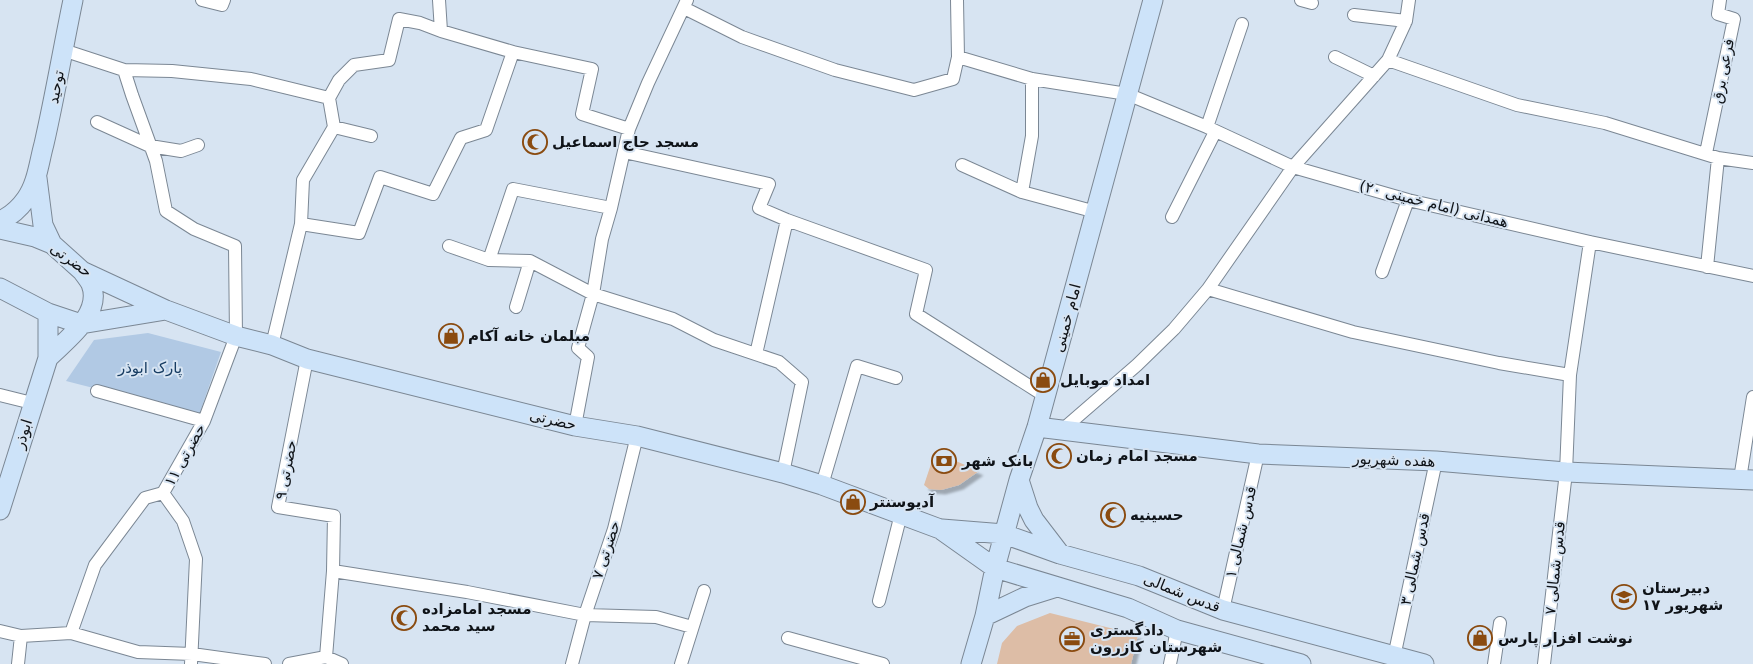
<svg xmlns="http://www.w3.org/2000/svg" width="1753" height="664" font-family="'DejaVu Sans',Cairo,sans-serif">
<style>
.green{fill:#b1c9e4}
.building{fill:#ddbda6;filter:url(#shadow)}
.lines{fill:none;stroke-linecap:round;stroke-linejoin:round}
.street-casing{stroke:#7b8794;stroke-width:14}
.secondary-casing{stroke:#7b8794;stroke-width:21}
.street{stroke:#fff;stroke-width:12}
.secondary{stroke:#cde3f9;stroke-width:19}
.labels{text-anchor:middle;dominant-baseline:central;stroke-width:4;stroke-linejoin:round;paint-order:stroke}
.street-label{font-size:15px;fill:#0f1318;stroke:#d7e4f2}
.poi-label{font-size:15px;font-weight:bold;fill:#0f1318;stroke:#d7e4f2;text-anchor:start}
.park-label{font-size:15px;fill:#173c62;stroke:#d7e4f2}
</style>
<defs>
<filter id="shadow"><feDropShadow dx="4.5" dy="4.5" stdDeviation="1" flood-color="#0004"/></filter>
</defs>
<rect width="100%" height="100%" fill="#d7e4f2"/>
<path class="green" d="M148 333 221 352 199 415 66 381 94 340Z"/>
<path class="building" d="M935 452 979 471 959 485 941 490 929 489 924 485Z
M1050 613 1138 635 1131 664H997L1002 643 1017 626Z"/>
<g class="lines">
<defs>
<path id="street" d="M202 0 222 5 224 0
M957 0 958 57
M1301 0 1312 3
M684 8 742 37 835 70 914 90 953 79 958 57 1032 79 1127 94 1207 127 1293 167 1408 200 1590 242 1753 276
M1354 15 1406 21
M441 31 513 52 592 69 582 114 629 129
M63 50 124 70 132 95 156 161 166 211 194 229 235 246 236 336 204 421 163 493 145 498 95 565 71 633
M1335 57 1374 76
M1388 60 1517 105 1605 123 1718 158 1753 163
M124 70 172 71 251 79 329 98
M97 122 150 146 181 151 198 145
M334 127 371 136
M1207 127 1242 24
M624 152 769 184 759 208 787 220 926 270 916 314 1045 396
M1706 153 1734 19 1718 14 1720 0
M962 165 1022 192 1096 212
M1022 192 1032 136V79
M1172 217 1215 132
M301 224 359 233 380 177 433 194 461 138 486 130 513 52
M449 246 489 260 530 261 593 294 673 319 714 340 779 362 802 382 783 473
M489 260 513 189 611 208
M1707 267 1718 158
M1382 272 1408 200
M1208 289 1353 332 1499 363 1570 375
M516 307 530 261
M272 345 301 224 303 180 334 127 329 98 339 80 354 65 389 60 399 19 420 23 441 31 439 0
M756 354 787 220
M307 359 278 507 334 516 333 571 326 657
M97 391 204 421
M0 395 32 403
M575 426 588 357 578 348 593 294 602 239 611 208 629 129 648 83 687 0
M1062 430 1137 365 1174 329 1208 289 1293 167 1388 60 1406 21 1409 0
M1740 479 1753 397
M822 485 857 366 896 378
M163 493 183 521 196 559 191 664
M333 571 467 592 585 615 656 617 692 627
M879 601 901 514
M1223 610 1258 454
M0 631 21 636 71 633 138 652 192 654 265 664
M788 638 883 664
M1394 657 1436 461
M18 664 21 636
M289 664 326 657 342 664
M572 664 585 615 614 529 637 436
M681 664 704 591
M1170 664 1177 630
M1494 664 1500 623
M1544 664 1566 472 1570 375 1590 242"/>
<path id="secondary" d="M37 178 43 225 52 244
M0 221C11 216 19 209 26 199 37 184 39 162 44 144 55 96 63 48 73 0
M0 229 35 237 52 244 82 271 166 310 236 336 272 345 307 359 575 426 637 436 783 473 822 485 940 529 995 568 1128 608 1177 630 1301 664
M0 288 48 313 81 324 166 310
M48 358C66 340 103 314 91 284 89 280 85 275 82 271
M1037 427 1258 454 1436 461 1566 472 1753 480
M1019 480 1028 508 1034 520 1060 554
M0 510 48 358V313
M942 529 1004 534 1060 554 1139 576 1223 610 1424 664
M985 616 1025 597 1057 587
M971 664 985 616 995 568 1019 480 1037 427 1153 0"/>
</defs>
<use href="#street" class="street-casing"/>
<use href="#secondary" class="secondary-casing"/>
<use href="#street" class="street"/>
<use href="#secondary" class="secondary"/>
</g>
<defs>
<symbol id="mosque-ring" viewBox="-11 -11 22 22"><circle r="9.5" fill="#d7e4f2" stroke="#8a4b10" stroke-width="1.5"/><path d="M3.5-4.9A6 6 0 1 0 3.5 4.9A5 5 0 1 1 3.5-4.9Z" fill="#8a4b10"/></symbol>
<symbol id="shop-ring" viewBox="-11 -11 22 22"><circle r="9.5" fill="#d7e4f2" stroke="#8a4b10" stroke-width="1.5"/><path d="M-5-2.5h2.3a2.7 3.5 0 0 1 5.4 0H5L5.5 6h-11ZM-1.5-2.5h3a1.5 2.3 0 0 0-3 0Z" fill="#8a4b10"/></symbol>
<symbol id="bank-ring" viewBox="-11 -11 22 22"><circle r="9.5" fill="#d7e4f2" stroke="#8a4b10" stroke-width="1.5"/><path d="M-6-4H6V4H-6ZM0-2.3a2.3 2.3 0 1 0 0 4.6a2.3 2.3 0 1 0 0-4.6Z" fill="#8a4b10"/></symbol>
<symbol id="school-ring" viewBox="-11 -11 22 22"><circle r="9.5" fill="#d7e4f2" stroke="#8a4b10" stroke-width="1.5"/><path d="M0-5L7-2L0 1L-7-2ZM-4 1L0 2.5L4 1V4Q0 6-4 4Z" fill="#8a4b10"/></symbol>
<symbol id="office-ring" viewBox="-11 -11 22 22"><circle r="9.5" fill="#d7e4f2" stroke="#8a4b10" stroke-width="1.5"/><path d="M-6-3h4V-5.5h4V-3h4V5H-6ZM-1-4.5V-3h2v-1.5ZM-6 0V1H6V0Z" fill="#8a4b10"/></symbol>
</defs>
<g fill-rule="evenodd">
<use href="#mosque-ring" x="521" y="128" width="28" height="28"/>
<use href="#shop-ring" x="437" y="322" width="28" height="28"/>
<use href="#shop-ring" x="1029" y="366" width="28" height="28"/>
<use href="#mosque-ring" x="1045" y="442" width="28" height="28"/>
<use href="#bank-ring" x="930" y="447" width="28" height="28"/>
<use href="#shop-ring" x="839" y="488" width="28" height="28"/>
<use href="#mosque-ring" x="1099" y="501" width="28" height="28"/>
<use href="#school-ring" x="1610" y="583" width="28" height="28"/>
<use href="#mosque-ring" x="390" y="604" width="28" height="28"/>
<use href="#shop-ring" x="1466" y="624" width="28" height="28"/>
<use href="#office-ring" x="1058" y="625" width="28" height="28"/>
</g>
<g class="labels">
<g class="street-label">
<text transform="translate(1723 71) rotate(-79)">فرعی برق</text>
<text transform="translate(56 87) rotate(-79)">توحید</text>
<text transform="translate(1434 204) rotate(14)">همدانی (امام خمینی ۲۰)</text>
<text transform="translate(71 260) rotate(36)">حضرتی</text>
<text transform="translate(1067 318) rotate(-75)">امام خمینی</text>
<text transform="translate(553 420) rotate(13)">حضرتی</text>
<text transform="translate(23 434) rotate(-73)">ابوذر</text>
<text transform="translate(185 455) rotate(-61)">حضرتی ۱۱</text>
<text transform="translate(1394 460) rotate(2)">هفده شهریور</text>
<text transform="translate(286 470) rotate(-79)">حضرتی ۹</text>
<text transform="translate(1241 532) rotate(-77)">قدس شمالی ۱</text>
<text transform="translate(606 550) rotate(-72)">حضرتی ۷</text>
<text transform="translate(1415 559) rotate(-78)">۳ قدس شمالی</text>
<text transform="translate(1555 568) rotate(-84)">۷ قدس شمالی</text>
<text transform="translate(1182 593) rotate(22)">قدس شمالی</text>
</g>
<g class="poi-label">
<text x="552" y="142">مسجد حاج اسماعیل</text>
<text x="468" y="336">مبلمان خانه آکام</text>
<text x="1060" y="380">امداد موبایل</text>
<text x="1076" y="456">مسجد امام زمان</text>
<text x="962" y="461">بانک شهر</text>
<text x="870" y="502">آدیوسنتر</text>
<text x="1130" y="515">حسینیه</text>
<text x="1642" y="588">دبیرستان<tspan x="1642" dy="17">۱۷ شهریور</tspan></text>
<text x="422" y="609">مسجد امامزاده<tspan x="422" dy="17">سید محمد</tspan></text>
<text x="1090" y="630">دادگستری<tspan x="1090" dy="17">شهرستان کازرون</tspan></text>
<text x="1498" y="638">نوشت افزار پارس</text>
</g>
<g class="park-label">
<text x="150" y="368">پارک ابوذر</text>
</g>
</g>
</svg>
